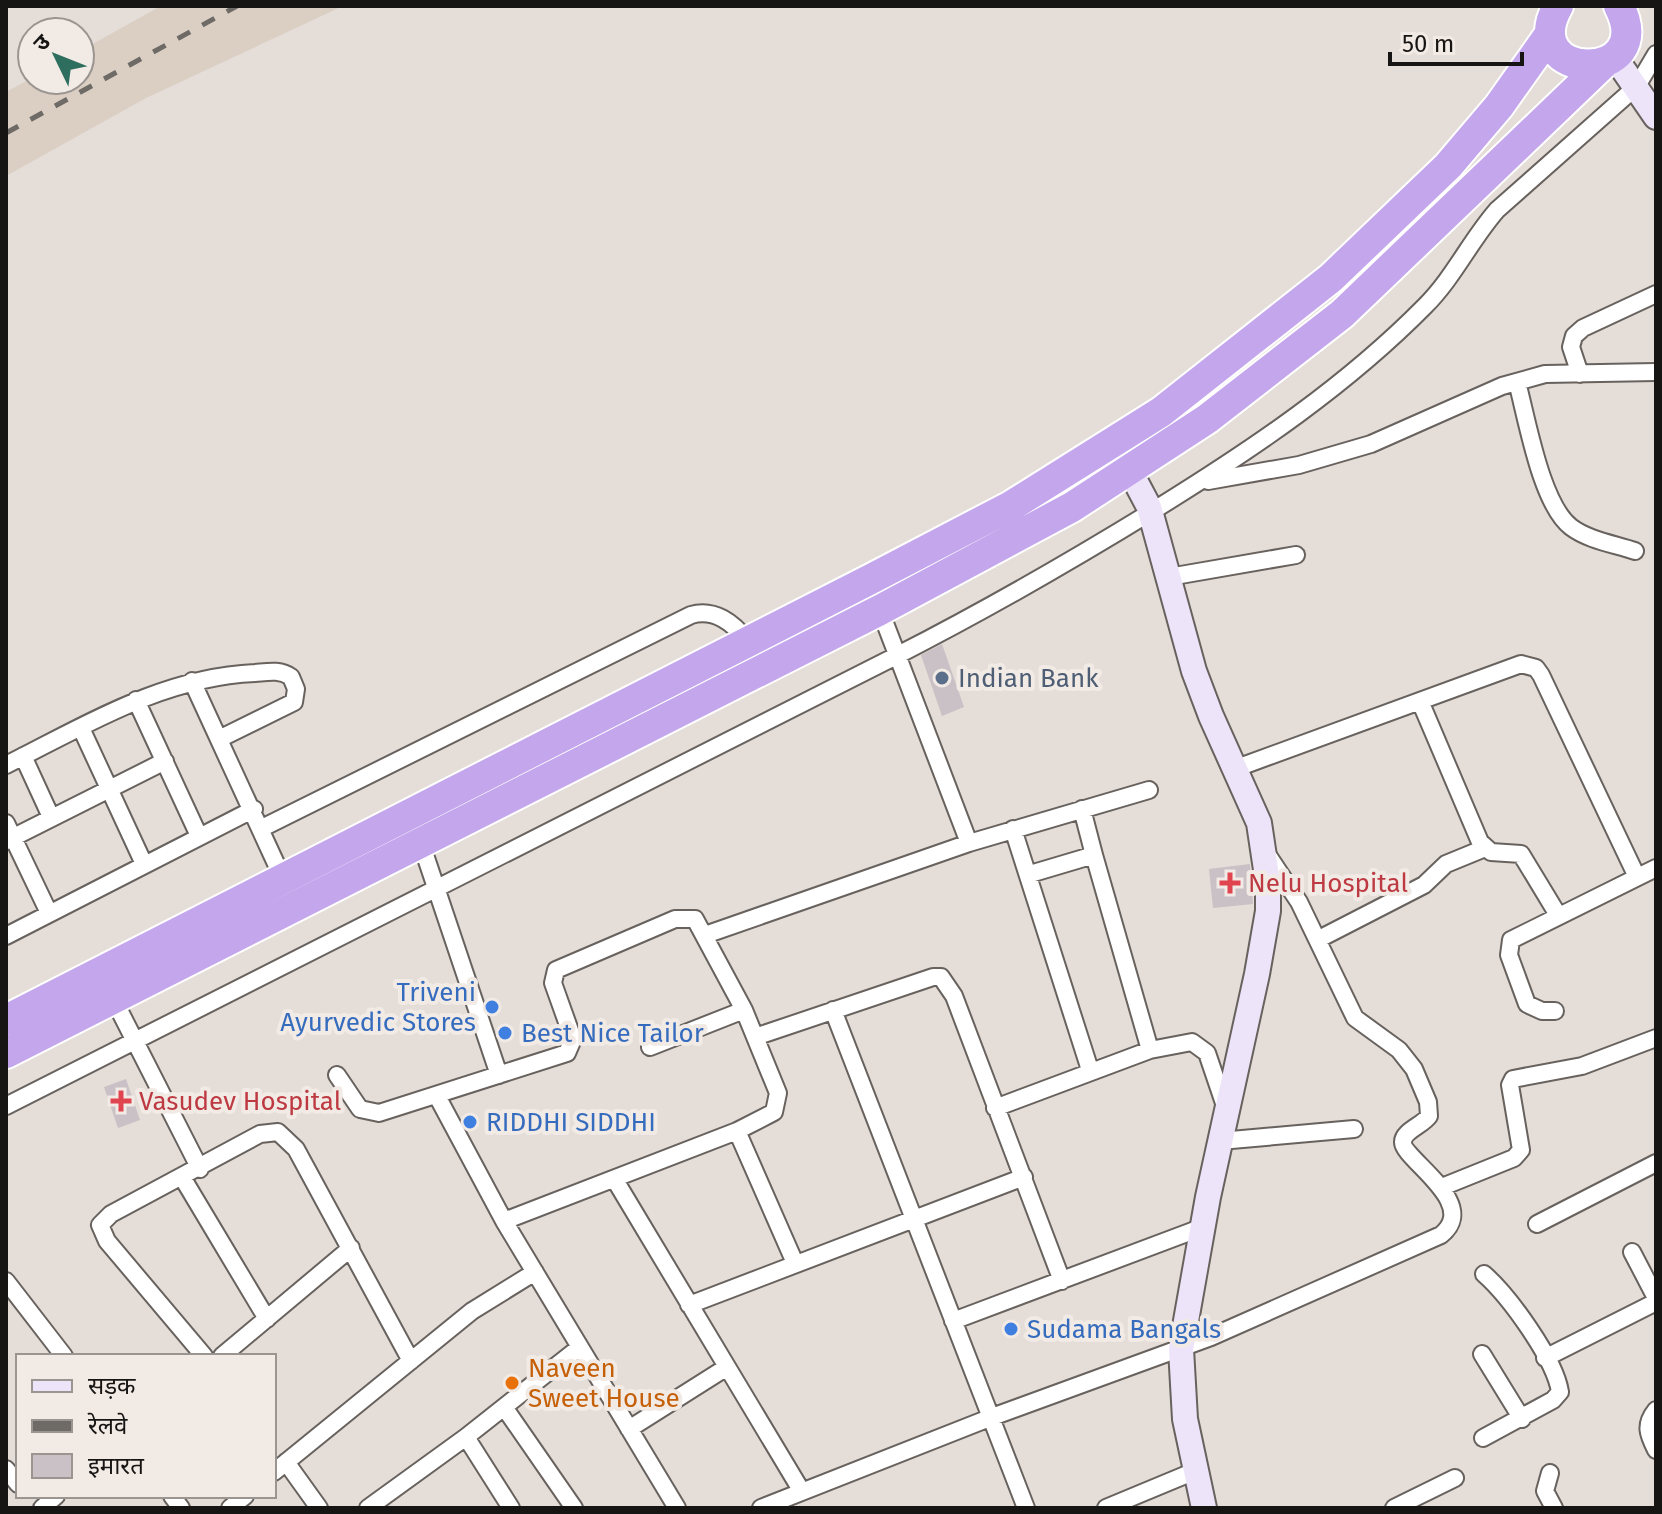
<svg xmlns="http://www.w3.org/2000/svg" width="1662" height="1514" font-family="'Fira Sans','Noto Sans Devanagari',sans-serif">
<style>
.built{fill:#dbcfc4}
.building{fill:#c9c1c5}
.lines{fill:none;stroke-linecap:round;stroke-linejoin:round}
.street-casing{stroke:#68625e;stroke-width:20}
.secondary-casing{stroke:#68625e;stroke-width:28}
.highway-casing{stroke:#fff;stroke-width:34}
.street{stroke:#fff;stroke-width:16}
.secondary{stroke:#ede4fa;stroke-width:24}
.highway{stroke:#c4a6ed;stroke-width:30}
.rail{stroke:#6e6a66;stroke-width:5;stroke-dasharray:14 14;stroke-linecap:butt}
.service-dot{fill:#5c6f8a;stroke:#f1eae5;stroke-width:3}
.health-dot{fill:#e0444e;stroke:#f1eae5;stroke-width:3}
.shop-dot{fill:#3f7fe0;stroke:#f1eae5;stroke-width:3}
.food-dot{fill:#e8710a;stroke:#f1eae5;stroke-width:3}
.labels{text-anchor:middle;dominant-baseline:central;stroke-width:8;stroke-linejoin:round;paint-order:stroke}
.service-label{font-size:26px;fill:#4e5e75;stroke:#f1eae5;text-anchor:start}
.health-label{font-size:26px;fill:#be3a42;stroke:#f1eae5;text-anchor:start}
.shop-label{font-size:26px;fill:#366cbe;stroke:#f1eae5;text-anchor:start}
.food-label{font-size:26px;fill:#c56008;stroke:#f1eae5;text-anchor:start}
</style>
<rect width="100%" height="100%" fill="#e4ddd8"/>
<path class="built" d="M161 6H343L146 98 6 176V92L32 78 80 80V51Z"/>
<path class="building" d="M942 644 964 707 942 716 921 655Z
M1250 864 1253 904 1213 908 1209 869Z
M126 1079 140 1120 118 1128 104 1087Z"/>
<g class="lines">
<defs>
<path id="street" d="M1580 374 1571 347 1574 336 1583 328 1656 294
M1517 382C1527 419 1541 504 1571 527 1588 540 1614 544 1635 551
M1208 481 1299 465 1371 444 1502 386 1545 374 1656 372
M1169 577 1296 555
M880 610 969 843
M192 681 284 881
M136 700 199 836
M1420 701 1480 842 1491 852 1521 854 1558 915
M81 728 144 864
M23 756 51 817
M6 765C86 725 163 677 255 673 267 672 280 669 291 677L296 689 294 702 219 739
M1234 769 1521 664 1536 668 1541 675 1637 877
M1082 809 1094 855
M6 823 49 913
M262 828 691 615C714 608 734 623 747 641
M1013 829 1090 1070
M6 841 165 761
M421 843 499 1075
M1030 874 1094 855 1150 1050
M705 935 969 843 1149 790
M6 936 254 809
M1319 939 1424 885 1446 864 1485 848
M113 998 200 1169
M833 1010 1026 1508
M1555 1011H1542L1527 1004 1509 955 1511 940 1656 868
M755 1037 933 977H941L954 996 1062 1281
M650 1047 744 1010
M337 1075 360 1109 379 1113 567 1053 573 1039 553 983 556 970 675 919H695L744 1010 778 1093 774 1112 737 1131 504 1221
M437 1096 504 1221 677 1508
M6 1106 896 656C986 610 1073 560 1159 507 1254 448 1346 386 1425 306 1454 277 1470 241 1497 210L1637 86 1656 54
M995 1108 1150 1050 1192 1042 1207 1053 1226 1109
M737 1131 795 1263
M1220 1141 1354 1129
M182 1177 267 1319
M615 1180 801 1490
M1442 1187 1514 1158 1521 1150 1510 1085 1513 1079 1582 1066 1656 1038
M1537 1224 1656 1163
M1632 1252 1656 1298
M6 1281 64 1356
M689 1305 1024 1177
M953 1321 1203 1227
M1482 1354 1522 1419
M204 1356 107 1241 100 1225 111 1214 260 1134 278 1132 296 1149 411 1361
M222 1356 351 1248
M1545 1358 1656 1302
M504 1407 574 1508
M1656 1410C1644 1425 1648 1434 1656 1450
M629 1429 727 1367
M466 1437 511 1508
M1483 1438 1553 1400 1560 1392C1555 1359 1509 1296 1484 1274
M286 1462 319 1508
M6 1469 18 1484
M274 1472 472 1311 535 1272
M1550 1473 1545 1491 1554 1508
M172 1496 181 1508
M42 1508 56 1496
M230 1508 245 1496
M368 1508 466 1437 580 1347
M761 1508 992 1417 1211 1337 1441 1235C1481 1203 1402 1159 1403 1142 1403 1131 1423 1125 1429 1116L1428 1102 1414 1069 1399 1050 1355 1018 1299 902 1265 851
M1106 1508 1195 1471
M1394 1508 1455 1478"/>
<path id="secondary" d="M1614 56 1656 117
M1130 471 1149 507 1194 671 1211 716 1259 823 1268 883V911L1257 974 1208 1197 1181 1349 1185 1419 1204 1508"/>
<path id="highway" d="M1558 6C1515 83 1660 85 1619 6
M6 1020 871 579 1011 506 1161 412 1331 278 1448 166 1499 106 1550 34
M6 1053 880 610 1072 507 1207 419 1342 314 1603 64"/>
</defs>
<use href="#street" class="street-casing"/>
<use href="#secondary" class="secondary-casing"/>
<use href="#highway" class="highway-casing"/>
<use href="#street" class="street"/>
<use href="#secondary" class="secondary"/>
<use href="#highway" class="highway"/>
<path class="rail" d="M6 133 237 6"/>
</g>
<circle class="service-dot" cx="942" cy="678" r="8"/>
<g class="health-dot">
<path d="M1226 871h8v8h8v8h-8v8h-8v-8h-8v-8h8z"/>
<path d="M117 1089h8v8h8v8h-8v8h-8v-8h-8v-8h8z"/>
</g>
<g class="shop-dot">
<circle cx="492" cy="1007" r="8"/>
<circle cx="505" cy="1033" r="8"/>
<circle cx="470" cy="1122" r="8"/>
<circle cx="1011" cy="1329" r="8"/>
</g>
<circle class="food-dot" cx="512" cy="1383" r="8"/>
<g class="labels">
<g class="service-label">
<text x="958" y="678">Indian Bank</text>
</g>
<g class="health-label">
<text x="1248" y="883">Nelu Hospital</text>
<text x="139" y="1101">Vasudev Hospital</text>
</g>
<g class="shop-label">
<text x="476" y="992" text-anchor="end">Triveni<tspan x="476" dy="30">Ayurvedic Stores</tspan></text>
<text x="521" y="1033">Best Nice Tailor</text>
<text x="486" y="1122">RIDDHI SIDDHI</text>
<text x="1027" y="1329">Sudama Bangals</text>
</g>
<g class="food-label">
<text x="528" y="1368">Naveen<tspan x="528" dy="30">Sweet House</tspan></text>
</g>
</g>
<rect width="1662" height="1514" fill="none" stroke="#171513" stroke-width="16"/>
<rect x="16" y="1354" width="260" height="144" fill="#f1eae5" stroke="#9a9591" stroke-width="2"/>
<rect x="32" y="1380" width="40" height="12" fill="#ede4fa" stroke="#9a9591" stroke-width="2"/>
<text x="88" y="1394" font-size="24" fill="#171513">सड़क</text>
<rect x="32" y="1420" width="40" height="12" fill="#6e6a66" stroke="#9a9591" stroke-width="2"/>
<text x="88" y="1434" font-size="24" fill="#171513">रेलवे</text>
<rect x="32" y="1454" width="40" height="24" fill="#c9c1c5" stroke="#9a9591" stroke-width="2"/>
<text x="88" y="1474" font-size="24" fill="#171513">इमारत</text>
<g transform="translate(56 56) rotate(313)"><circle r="38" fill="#f1eae5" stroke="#9a9591" stroke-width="2"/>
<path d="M0-6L14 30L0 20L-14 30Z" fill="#2d6e5e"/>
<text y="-12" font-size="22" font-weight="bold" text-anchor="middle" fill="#171513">उ</text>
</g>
<path d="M1390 52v12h132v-12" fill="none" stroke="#171513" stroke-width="4"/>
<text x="1402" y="52" font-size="24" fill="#171513" stroke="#f1eae5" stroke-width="6" paint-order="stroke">50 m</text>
</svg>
